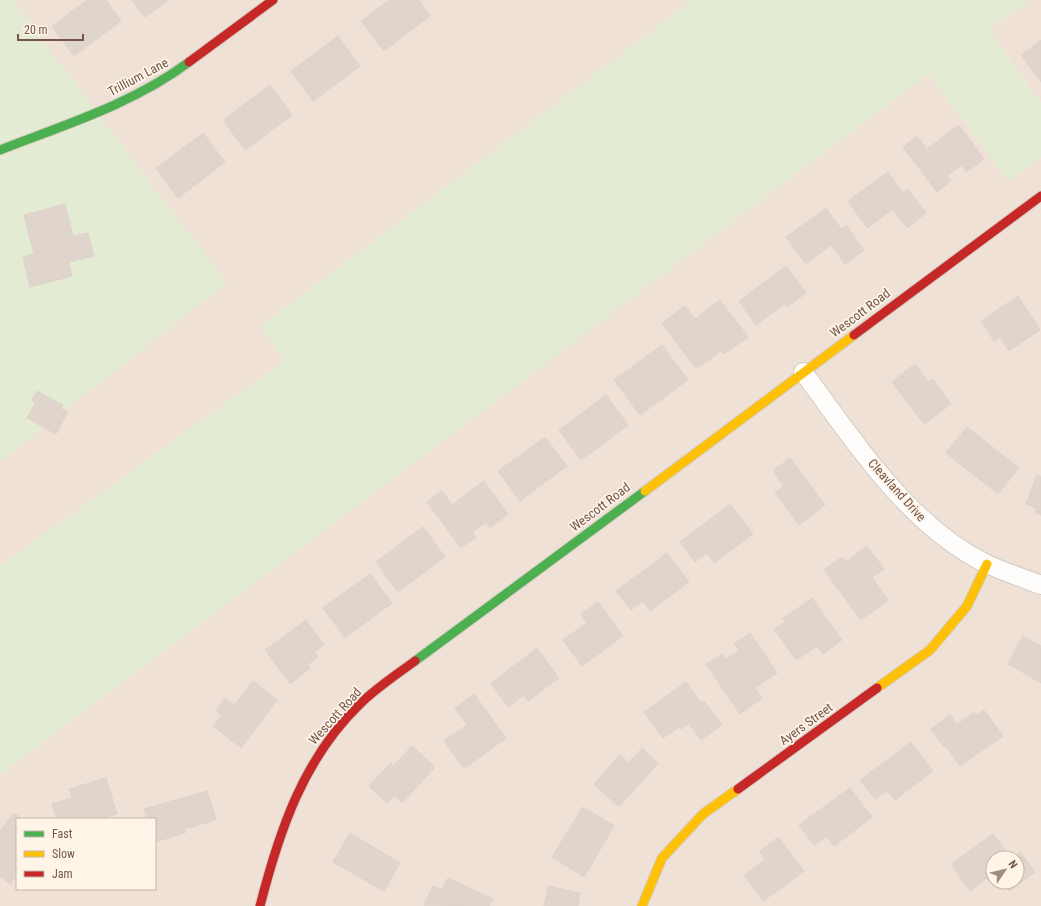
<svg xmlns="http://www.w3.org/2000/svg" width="1041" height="906" font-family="'Roboto Condensed',sans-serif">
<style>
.residential{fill:#efe1d5;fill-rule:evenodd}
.green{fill:#e3ebd3}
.building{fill:#e0d5cd;stroke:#dfd2ca}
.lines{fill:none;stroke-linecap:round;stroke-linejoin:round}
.street-casing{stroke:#d3cbc4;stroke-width:20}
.fast-casing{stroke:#d4ccc4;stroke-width:11}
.slow-casing{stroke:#d4ccc4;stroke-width:11}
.jam-casing{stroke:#d4ccc4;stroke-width:11}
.street{stroke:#fefdfc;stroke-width:18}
.fast{stroke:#4caf50;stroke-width:9}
.slow{stroke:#ffc107;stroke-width:9}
.jam{stroke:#c62828;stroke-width:9}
.labels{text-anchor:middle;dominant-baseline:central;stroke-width:3.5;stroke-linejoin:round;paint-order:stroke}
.street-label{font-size:13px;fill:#735649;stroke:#fff4e8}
</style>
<rect width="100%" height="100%" fill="#f6efe8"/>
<path class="residential" d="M0 0H693L260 327 285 360 0 566Z
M1030 0H1041V103L989 30Z
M929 73 1008 181 1041 157V906H0V775ZM17 819H155V889H17ZM993 858H1017V882H993Z"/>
<path class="green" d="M0 0H12L227 283 0 462Z
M693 0H1030L989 30 1041 103V157L1008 181 929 74 0 775V566L285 360 259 327Z"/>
<path class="building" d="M87 0H106L121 21 74 56 52 26Z
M132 0H168L145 17Z
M389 0H419L430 16 384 51 361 21Z
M338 36 360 66 313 101 291 71Z
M1041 40V82L1021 55Z
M270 85 292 115 245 150 223 120Z
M959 125 984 159 967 172 961 165 947 176 951 181 937 192 903 147 917 136 927 149Z
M203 133 225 162 178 198 156 168Z
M888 172 903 193 908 189 926 213 907 228 893 209 867 228 848 201Z
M65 204 73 236 88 233 94 256 69 262 72 276 30 287 23 257 34 254 24 215Z
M826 208 841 229 846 225 864 250 845 264 831 245 806 264 786 237Z
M786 266 806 293 787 307 784 304 756 325 739 301Z
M1018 296 1040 330 1009 351 1000 337 994 341 981 321Z
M720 300 748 337 724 354 721 351 696 369 662 323 685 306 695 319Z
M662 345 688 380 640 415 614 380Z
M915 364 928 382 933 379 951 404 924 424 892 382Z
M37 391 63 405 61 409 68 412 56 434 27 418 35 403 32 400Z
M606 395 628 425 581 460 559 430Z
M967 427 1019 468 998 494 946 453Z
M545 437 567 466 520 501 498 471Z
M790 458 825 505 799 525 775 493 784 486 773 471Z
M1037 475 1041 477V515L1035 513 1037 508 1026 504Z
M484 481 508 514 490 528 486 522 472 532 476 537 461 548 427 502 442 491 452 505Z
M730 504 753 534 714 563 707 553 695 562 680 542Z
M423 527 445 557 398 592 376 562Z
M867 546 884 569 872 577 888 600 861 620 824 570 842 557 846 562Z
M667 553 689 582 650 611 643 601 631 610 616 591Z
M370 574 392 603 345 638 323 608Z
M812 598 842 640 823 654 817 646 796 660 774 629 785 622 783 619Z
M598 602 623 636 582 666 563 640 587 623 581 614Z
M306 620 324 645 314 652 318 657 307 665 310 668 290 684 265 650Z
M750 633 777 673 755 688 762 698 740 714 706 664 723 654 726 659 739 651 734 644Z
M1023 636 1041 646V683L1008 664Z
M537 648 559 678 528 701 524 695 508 707 491 683Z
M253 681 277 700 241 748 213 726 222 715 216 710 225 698 234 705Z
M686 682 701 703 704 701 722 725 701 740 689 723 681 729 679 727 663 738 644 712Z
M474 694 506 738 464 769 444 741 467 725 455 708Z
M984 710 1003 736 960 766 946 746 944 747 931 729 950 715 957 725 974 712 977 715Z
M911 742 933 771 895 800 887 790 875 799 860 780Z
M412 746 435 767 402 803 394 795 387 803 369 786 391 763 393 766Z
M642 748 658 763 619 807 594 784 620 755 629 763Z
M106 778 117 814 99 819H57L52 804 72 798 69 789Z
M850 788 872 817 834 846 826 836 814 845 799 825Z
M207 791 216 820 184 829 185 833 155 842V819H147L144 809Z
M583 807 614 826 584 877 552 857Z
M14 813 22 819H17V875L10 884 0 876V831Z
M350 833 400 863 384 891 333 862Z
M993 834 1011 858H993V874L970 891 951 864Z
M778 837 804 871 763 901 744 875 765 859 760 851Z
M1020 852 1035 872 1009 891 1003 882H1017V858H1011Z
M448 878 493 899 489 906 424 905 433 886 442 890Z
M548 886 580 893 578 906H544Z"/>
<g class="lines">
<defs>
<path id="street" d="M803 372C854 440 908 526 987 564 1004 572 1023 578 1041 585"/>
<path id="fast" d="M0 150C64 125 133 104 189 62
M415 661 645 491"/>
<path id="slow" d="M645 491 854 335
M877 688 930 650 967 606 987 564
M642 906 662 858 703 814 738 789"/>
<path id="jam" d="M189 62 273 0
M854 335 1041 196
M738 789 877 688
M260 906C279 832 303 759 360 704 376 688 396 675 415 661"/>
</defs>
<use href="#street" class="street-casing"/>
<use href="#fast" class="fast-casing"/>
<use href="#slow" class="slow-casing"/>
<use href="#jam" class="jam-casing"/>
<use href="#street" class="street"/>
<use href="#fast" class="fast"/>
<use href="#slow" class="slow"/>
<use href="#jam" class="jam"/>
</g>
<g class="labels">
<g class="street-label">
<text transform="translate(138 77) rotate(-28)">Trillium Lane</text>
<text transform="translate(860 313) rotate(-37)">Wescott Road</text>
<text transform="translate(897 490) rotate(48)">Cleavland Drive</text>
<text transform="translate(600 507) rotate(-37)">Wescott Road</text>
<text transform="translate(335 716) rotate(-48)">Wescott Road</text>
<text transform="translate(806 724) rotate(-36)">Ayers Street</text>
</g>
</g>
<rect x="16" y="818" width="140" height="72" fill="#fff4e8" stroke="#c7b5a8"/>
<rect x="24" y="831" width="20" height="6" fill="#4caf50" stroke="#c7b5a8"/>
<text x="52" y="838" font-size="12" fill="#735649">Fast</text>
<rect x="24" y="851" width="20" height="6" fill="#ffc107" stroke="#c7b5a8"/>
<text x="52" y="858" font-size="12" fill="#735649">Slow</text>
<rect x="24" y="871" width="20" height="6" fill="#c62828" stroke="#c7b5a8"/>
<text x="52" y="878" font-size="12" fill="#735649">Jam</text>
<g transform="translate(1005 870) rotate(55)"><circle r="19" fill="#fff4e8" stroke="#c7b5a8"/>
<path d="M0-3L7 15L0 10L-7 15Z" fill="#a18c81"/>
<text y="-6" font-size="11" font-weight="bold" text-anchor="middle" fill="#735649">N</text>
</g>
<path d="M18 34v6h65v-6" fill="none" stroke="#735649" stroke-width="2"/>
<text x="24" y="34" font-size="12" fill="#735649" stroke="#fff4e8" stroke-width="3" paint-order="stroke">20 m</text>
</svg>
